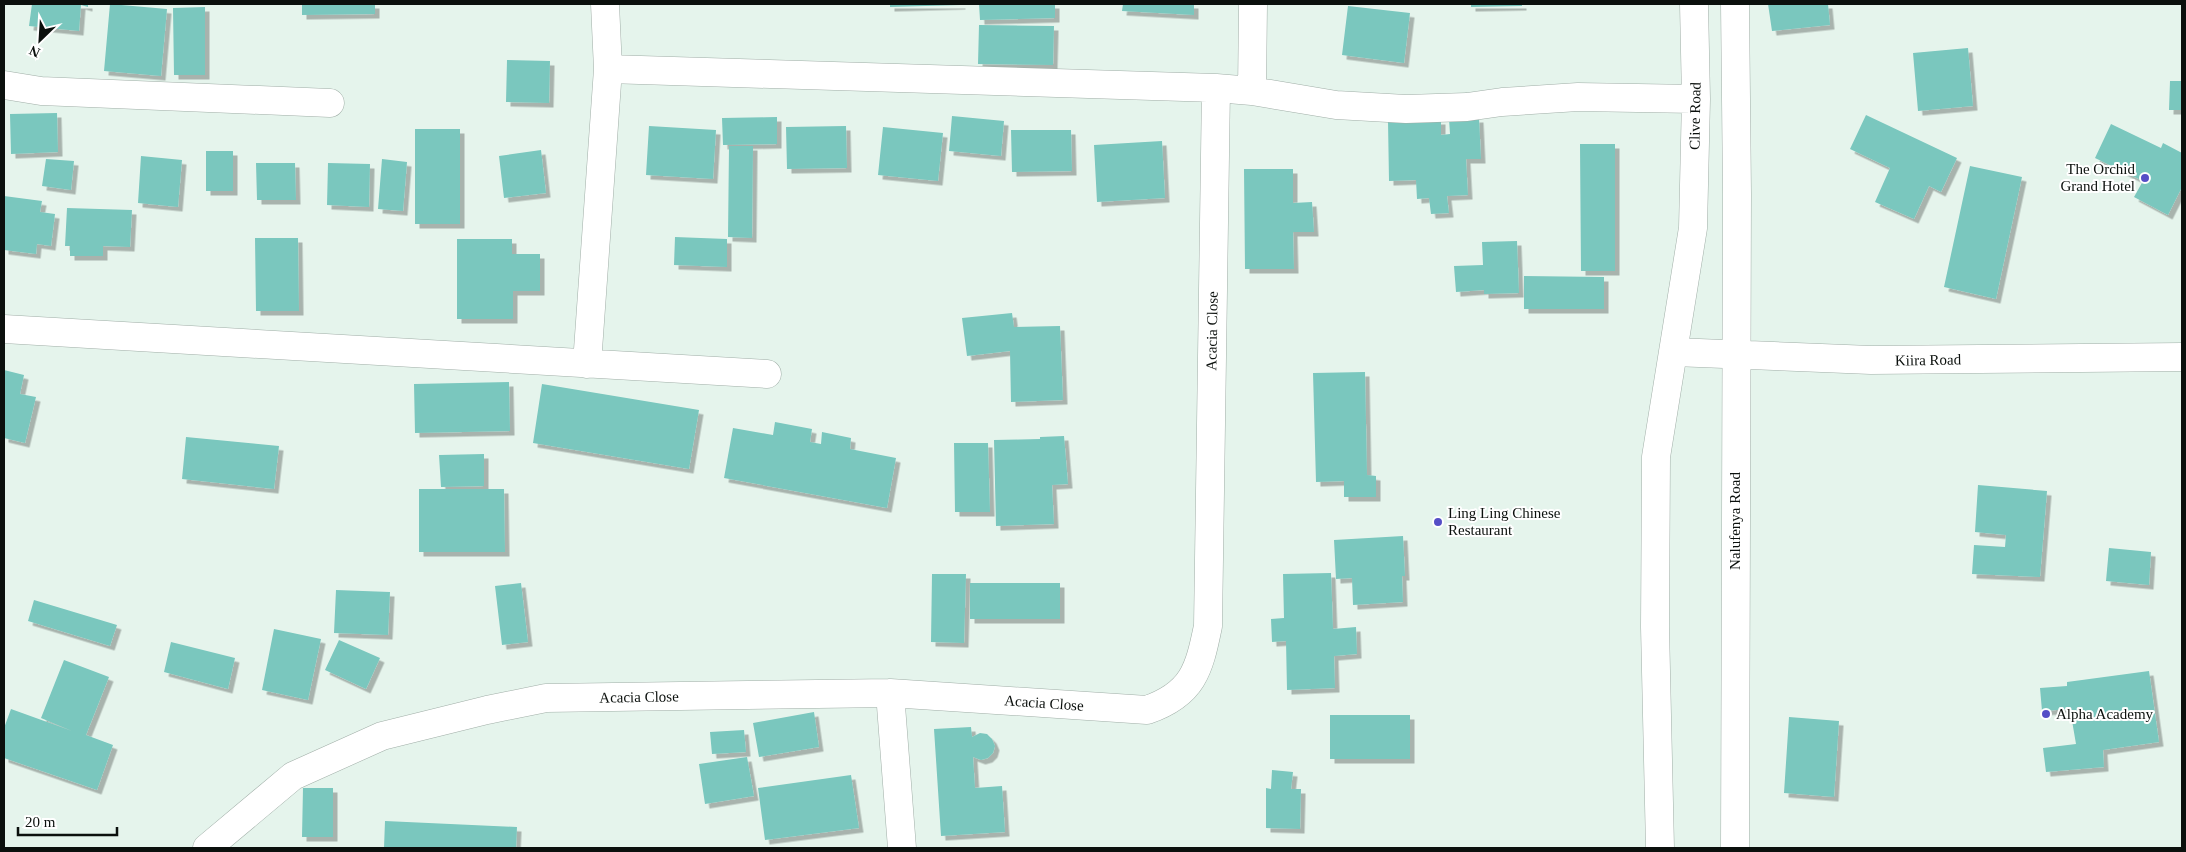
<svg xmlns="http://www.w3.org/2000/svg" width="2186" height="852" font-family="Georgia,serif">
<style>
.building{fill:#7ac7be;filter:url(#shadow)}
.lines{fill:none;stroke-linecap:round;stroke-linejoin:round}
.minor-casing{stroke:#a0aea7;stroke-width:29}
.minor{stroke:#fff;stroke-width:28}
.poi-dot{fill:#554ec6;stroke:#fff;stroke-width:2}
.labels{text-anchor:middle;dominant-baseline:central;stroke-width:4;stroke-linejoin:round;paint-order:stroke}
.street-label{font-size:15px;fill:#0b100d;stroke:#fff}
.poi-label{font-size:15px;fill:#0b100d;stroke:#fff;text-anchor:start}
</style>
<defs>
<filter id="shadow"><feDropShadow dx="4.5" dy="4.5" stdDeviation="0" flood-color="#0004"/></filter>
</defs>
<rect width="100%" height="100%" fill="#e5f4ec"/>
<path class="building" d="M32 4H88V7L81 5 79 31 29 26Z
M110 4 167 9 161 76 104 71Z
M302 4H375V14L302 15Z
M890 4H961V5L890 7Z
M979 4H1055V18L980 20Z
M1123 4H1194V15L1122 11Z
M1471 4H1522V6L1471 7Z
M1768 4H1828L1830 25 1772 31Z
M1348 6 1410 13 1404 63 1342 55Z
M205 7V75H174L173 8Z
M979 25 1054 26 1053 65 978 64Z
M1968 48 1973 106 1918 111 1913 53Z
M507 60 550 61 549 103 506 102Z
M2170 81H2182V110H2169Z
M57 113 58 152 11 154 10 114Z
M1866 115 1957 158 1941 192 1929 186 1914 219 1875 202 1890 168 1850 149Z
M952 116 1004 121 1001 156 949 151Z
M777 117V144L723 145 722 118Z
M1479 118 1481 159H1466L1468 195 1447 196 1449 213 1431 214 1429 198 1417 199 1416 180 1389 181 1388 121 1441 120V135L1450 134 1449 119Z
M2111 124 2161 148 2163 143 2182 153V187L2168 215 2134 197 2143 181 2095 158Z
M649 126 716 130 713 179 646 175Z
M846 126 847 168 787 169 786 127Z
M883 127 943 133 938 181 878 175Z
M415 129H460V224H415Z
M1011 130H1071L1072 171 1012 172Z
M1162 141 1165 198 1097 202 1094 145Z
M1580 144H1615V271H1581Z
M729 146H753L752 238 728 237Z
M541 150 546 193 504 198 499 156Z
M206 151H233V191H206Z
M141 156 182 160 178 207 138 203Z
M46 159 74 161 71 190 42 186Z
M382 159 407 162 403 211 378 209Z
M256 163H295L296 200H257Z
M328 163 370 164 369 207 327 205Z
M1970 166 2022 177 1996 299 1944 287Z
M1244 169H1293V203L1312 202 1314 232H1293L1294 269H1245Z
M4 196 42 201 40 212 55 214 51 246 37 244 36 254 4 250Z
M67 208 132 210 130 247 103 246V256H70V246H65Z
M675 237 727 239V267L674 265Z
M255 238H298L299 311H256Z
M457 239H512V254H540V291H513V319H457Z
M1517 241 1519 293 1484 294V290L1456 292 1454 266 1483 265 1482 242Z
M1524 276 1604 277V309H1524Z
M1012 313 1014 327 1060 326 1063 400 1011 402 1010 351 967 356 962 318Z
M4 370 24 375 20 394 36 397 25 443 4 438Z
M1365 372 1367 475 1376 476V497H1344V481L1316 482 1313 373Z
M509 382 510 431 415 433 414 384Z
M542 384 699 410 689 469 533 443Z
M775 422 812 429 810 442 821 444 822 432 851 438 850 449 896 458 887 508 724 478 733 428 773 435Z
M1064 436 1068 484 1052 485 1054 524 996 526 994 440 1040 439V437Z
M186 437 279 446 274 489 182 479Z
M954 443H988L990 512H955Z
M484 454V486L441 487 439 455Z
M1978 485 2047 491 2040 577 1972 574 1974 545 2005 547 2006 535 1975 532Z
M419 489H504L505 552H419Z
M1403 536 1405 576H1402L1403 602 1353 605 1352 578 1336 579 1334 540Z
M2109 548 2151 552 2149 585 2106 581Z
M1331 573 1333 629 1356 627 1357 654 1334 656 1335 688 1287 690 1286 641 1272 642 1271 619 1284 618 1283 574Z
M932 574H966L964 643 931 642Z
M521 583 528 642 502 645 495 586Z
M970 583H1060V619H970Z
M336 590 390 592 388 635 334 633Z
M34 600 117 625 110 646 28 621Z
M274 629 321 639 308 700 262 690Z
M339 640 380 658 366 689 325 670Z
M171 642 235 658 228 689 164 672Z
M64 660 109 677 86 735 113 745 97 790 4 758V728L11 709 72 731 41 718Z
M2149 671 2159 742 2103 750 2104 767 2046 772 2043 748 2076 744 2070 709 2042 711 2040 688 2067 686V682Z
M814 712 819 747 759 757 753 723Z
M1330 715H1410V759H1330Z
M1789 717 1839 721 1834 797 1784 793Z
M971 727 972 737 980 733 987 734 992 739 995 746 993 753 988 758 981 760 973 757 975 788 1002 786 1005 832 941 836 934 729Z
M744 730 746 752 712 754 710 732Z
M747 757 754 796 705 804 699 764Z
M1272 770 1293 772 1291 789H1301L1300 829 1266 828V788L1271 789Z
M851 775 859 828 765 840 758 788Z
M303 788H333V837H302Z
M385 821 517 827 516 848H384Z"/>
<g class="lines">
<defs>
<path id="minor" d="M605 4 608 69 1216 88
M4 85 41 91 330 103
M1252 91 1336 105 1406 109 1467 107 1502 102 1578 97 1696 99
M4 329 767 374
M1674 352 1871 360 2182 357
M587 364 608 69
M890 693 902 848
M207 848 293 776 382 736 487 710 546 698 890 693 1147 710C1193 694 1199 670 1208 626L1216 88 1252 91 1253 4
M1660 848 1655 627 1656 457 1693 228 1696 99 1694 4
M1735 848 1737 194 1735 4"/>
</defs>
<use href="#minor" class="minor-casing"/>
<use href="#minor" class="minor"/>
</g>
<g class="poi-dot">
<circle cx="2145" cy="178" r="5"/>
<circle cx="1438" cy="522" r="5"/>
<circle cx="2046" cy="714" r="5"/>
</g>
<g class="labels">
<g class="street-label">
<text transform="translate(1695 116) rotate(-89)">Clive Road</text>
<text transform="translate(1212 331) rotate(-89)">Acacia Close</text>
<text transform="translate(1928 360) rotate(-1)">Kiira Road</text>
<text transform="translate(1735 521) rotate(-90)">Nalufenya Road</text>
<text transform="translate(639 697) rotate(-1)">Acacia Close</text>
<text transform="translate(1044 703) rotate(4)">Acacia Close</text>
</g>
<g class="poi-label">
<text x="2135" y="169" text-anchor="end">The Orchid<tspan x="2135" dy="17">Grand Hotel</tspan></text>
<text x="1448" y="513">Ling Ling Chinese<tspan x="1448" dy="17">Restaurant</tspan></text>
<text x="2056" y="714">Alpha Academy</text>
</g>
</g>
<rect width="2186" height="852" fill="none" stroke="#0b100d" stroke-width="10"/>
<g transform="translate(40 40) rotate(205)" stroke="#ffffff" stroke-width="4" paint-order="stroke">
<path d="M0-4L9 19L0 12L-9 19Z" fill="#0b100d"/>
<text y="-8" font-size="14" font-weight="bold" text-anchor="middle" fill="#0b100d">N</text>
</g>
<path d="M18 827v8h99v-8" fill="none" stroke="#0b100d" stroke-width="2.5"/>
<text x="25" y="827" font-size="15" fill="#0b100d" stroke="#ffffff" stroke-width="4" paint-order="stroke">20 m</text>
</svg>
